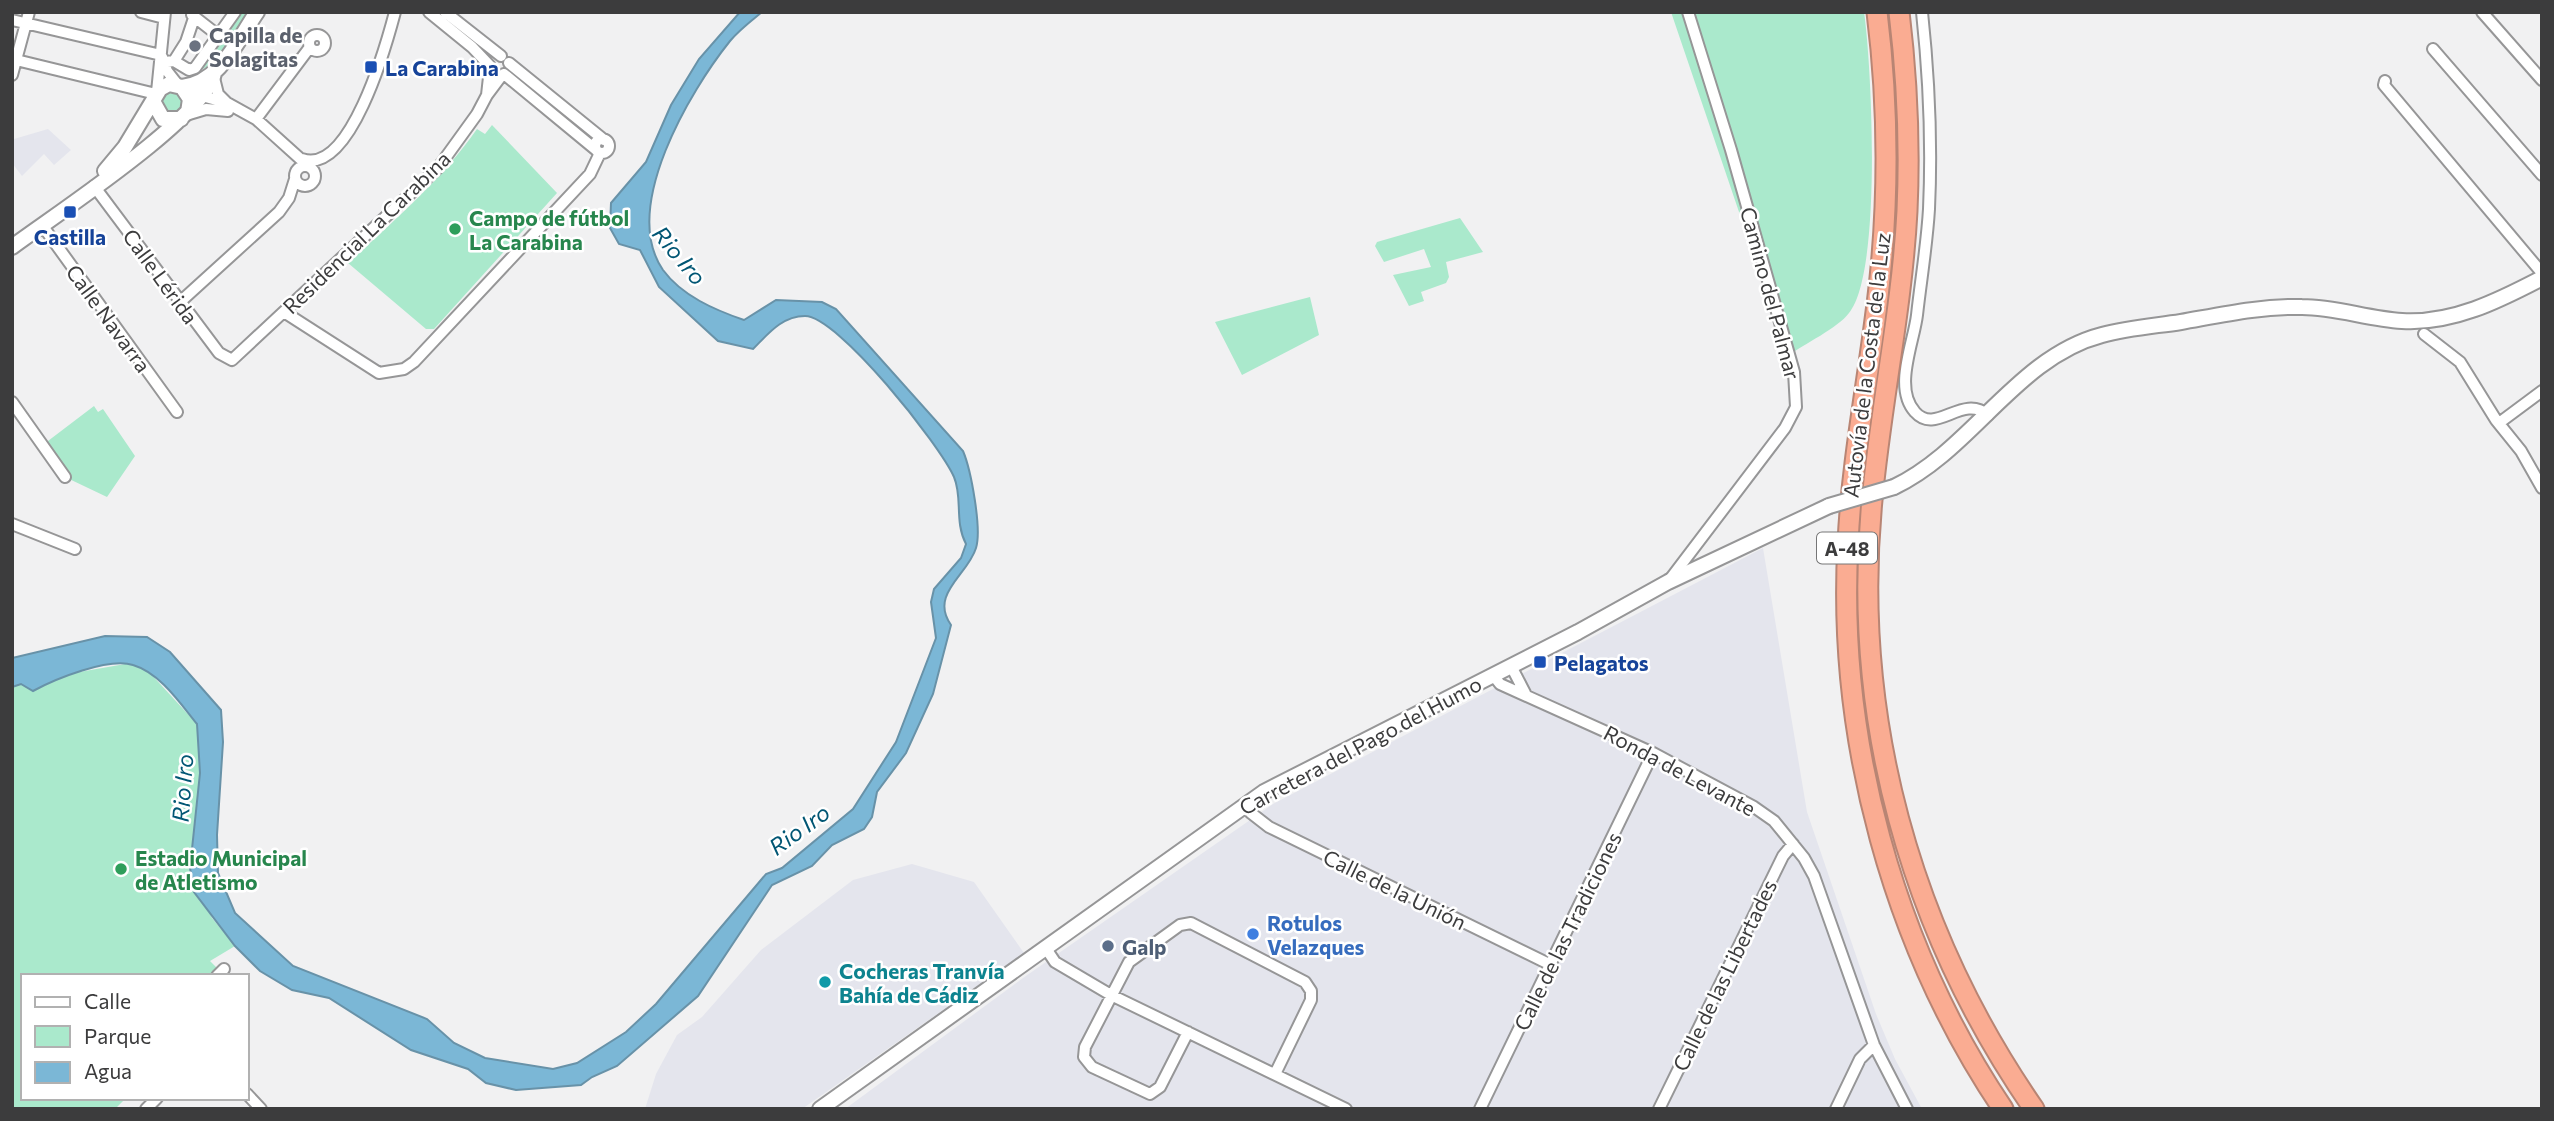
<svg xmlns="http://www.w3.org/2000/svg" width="2554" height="1121" font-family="Commissioner,sans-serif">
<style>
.built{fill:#e4e5ed}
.green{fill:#aae9cc}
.water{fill:#7bb7d6;stroke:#6892a8;stroke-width:2}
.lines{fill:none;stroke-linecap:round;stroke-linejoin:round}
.street-casing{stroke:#969697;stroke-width:14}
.secondary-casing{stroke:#969697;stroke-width:18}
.highway-casing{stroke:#b88574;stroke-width:23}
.street{stroke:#fff;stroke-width:10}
.secondary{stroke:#fff;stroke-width:14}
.highway{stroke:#faac92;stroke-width:19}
.secondary-bridge-casing{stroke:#969697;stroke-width:18;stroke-linecap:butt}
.secondary-bridge{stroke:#fff;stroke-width:14}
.worship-dot{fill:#6b7280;stroke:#fff;stroke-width:2.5}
.transit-dot{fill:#1a4fb4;stroke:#fff;stroke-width:2.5}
.leisure-dot{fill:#2e9e5b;stroke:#fff;stroke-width:2.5}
.shop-dot{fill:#3f7fe0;stroke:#fff;stroke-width:2.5}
.service-dot{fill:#5c6f8a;stroke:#fff;stroke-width:2.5}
.culture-dot{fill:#0f9aa8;stroke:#fff;stroke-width:2.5}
.labels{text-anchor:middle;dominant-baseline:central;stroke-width:5;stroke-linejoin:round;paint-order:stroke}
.shield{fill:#fff;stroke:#767677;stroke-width:2}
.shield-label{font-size:19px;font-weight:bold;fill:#3c3c3d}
.worship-label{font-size:21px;font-weight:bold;fill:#5b616d;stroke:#fff;text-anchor:start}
.transit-label{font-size:21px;font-weight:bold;fill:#164399;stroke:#fff;text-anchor:start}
.leisure-label{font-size:21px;font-weight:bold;fill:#27864d;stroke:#fff;text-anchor:start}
.street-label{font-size:21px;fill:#3c3c3d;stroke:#fff}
.shop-label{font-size:21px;font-weight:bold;fill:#366cbe;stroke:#fff;text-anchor:start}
.service-label{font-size:21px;font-weight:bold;fill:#4e5e75;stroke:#fff;text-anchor:start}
.culture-label{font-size:21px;font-weight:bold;fill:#0d838f;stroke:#fff;text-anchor:start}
.water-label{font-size:23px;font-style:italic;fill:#015674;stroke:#fff}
</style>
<rect width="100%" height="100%" fill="#f1f1f2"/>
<path class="built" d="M48 129 71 150 54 165 44 154 22 176 12 163 14 139Z
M1763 548 1807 812 1876 1014 1895 1059 1922 1109H845L1023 978 1273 804Z
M912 864 974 882 1024 953 802 1109H645L656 1074 677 1035 702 1017 761 950 853 880Z"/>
<path class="green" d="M240 12H250L214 63 199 71Z
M1671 12H1864C1872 68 1882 273 1849 313 1838 328 1804 344 1788 356Z
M161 103a11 11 0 1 1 22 0a11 11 0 1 1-22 0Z
M492 125 557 193 434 329H426L348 263C395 220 441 180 477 129L485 134Z
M1460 218 1483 252 1446 262 1449 277 1446 283 1421 292 1424 301 1409 306 1393 275 1431 267 1424 249 1384 262 1375 246 1377 242Z
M1310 297 1319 335 1242 375 1215 322Z
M94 406 98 412 103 409 135 456 107 497 65 477 44 444Z
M131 663 150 673 197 724 200 773 190 868 212 918 235 946 210 961 225 976H23V1098H126L115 1109H12V687L20 683 33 690 62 675Z"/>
<path class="water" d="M740 12H762C751 21 739 30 730 41 690 91 620 208 663 270 682 296 715 310 744 320L776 300 822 302 836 309 963 451C971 470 982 529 976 548 968 575 929 594 951 625L933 694 906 753 877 792 872 817 864 829 832 845 812 866 772 885 698 996 617 1066 592 1077 581 1085 516 1090 486 1083 468 1069 411 1050 329 998 292 990 260 971 235 946 194 892 190 868 200 773 197 724C180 703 160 673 133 665 109 657 55 679 33 691L21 684 12 687V658L105 636 147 637 170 652 221 710 223 742 217 835 218 873 235 913 293 966 427 1019 454 1043 485 1058 553 1069 577 1063 626 1032 656 1004 766 874 782 868 853 809 896 742 936 638 931 602 934 589 961 558 966 544C954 521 963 498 954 477 940 445 838 316 805 316 782 316 768 334 753 349L718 341 659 287 640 250 619 244 610 228 611 203 646 162 671 105 699 59Z"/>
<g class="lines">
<defs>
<path id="street" d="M141 12 164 18
M429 12 472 47 490 66
M445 12 501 56
M1922 12C1929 77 1932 143 1929 209 1927 244 1921 279 1917 315 1914 342 1893 388 1915 412 1936 436 1962 393 1988 415
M2482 12 2542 80
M192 15 219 36
M12 20 161 55
M309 43a8 8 0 1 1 16 0a8 8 0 1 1-16 0Z
M2433 49 2542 175
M162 57 167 71 178 85
M12 59 156 94
M174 61 186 42 194 18
M165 62 174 61 189 70 195 68 235 12
M509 63 604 140
M490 68 487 95 502 75
M504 74 595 149
M12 75 29 12
M214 78 218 94 227 103
M2385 81 2384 85 2542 273
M157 92 165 12
M195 94 227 103 256 119 306 164
M186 115 206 109 228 111
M256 119 310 47
M595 146a7 7 0 1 1 14 0a7 7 0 1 1-14 0Z
M302 159C350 176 386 46 395 12
M295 176a10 10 0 1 1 20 0a10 10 0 1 1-20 0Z
M94 186 219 353 232 360 438 168 477 114 487 95
M42 225 177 412
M180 302 279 212 289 198 295 179
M284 312 379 373 404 369 414 362 590 174 600 153
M2424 334 2460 362 2496 420 2521 451 2542 488
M12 402 65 477
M2499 423 2542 391
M12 524 75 549
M1668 582 1785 428 1796 407 1794 372 1731 150 1688 12
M1511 666 1525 693
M1493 675 1500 684 1653 753 1754 807 1774 821 1804 858 1814 876 1874 1045 1907 1109
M1245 804 1251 813 1269 827 1551 965
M1045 947 1055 962 1111 995 1346 1109
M217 976 224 969
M1188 1032 1160 1087 1150 1094 1092 1067 1084 1057 1085 1047 1129 962 1180 925 1191 923 1305 982 1311 991V1000L1275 1074
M247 1094 261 1109
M146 1109 157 1098
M1480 1109 1653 753
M1659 1109 1783 856 1793 844
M1836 1109 1860 1059 1874 1045"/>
<path id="secondary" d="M182 87C220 83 237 41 257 12
M154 103 163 119H181
M105 171 125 147 160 89 169 84 182 87 190 99 188 112
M12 247C52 217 207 116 214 73
M1894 487C1972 450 2017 357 2102 335 2128 328 2155 326 2181 322 2221 315 2261 306 2302 307 2336 307 2368 319 2402 321 2452 324 2498 301 2542 278
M820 1109 1264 792 1578 632 1668 582 1829 506"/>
<path id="highway" d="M1877 12C1888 101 1889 189 1880 278 1871 367 1852 454 1848 543 1837 739 1893 946 2003 1109
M1899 12C1907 78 1910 145 1907 211 1902 308 1881 403 1872 500 1851 717 1910 930 2034 1109"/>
</defs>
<use href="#street" class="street-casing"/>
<use href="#secondary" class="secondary-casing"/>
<use href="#highway" class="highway-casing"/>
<use href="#street" class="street"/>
<use href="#secondary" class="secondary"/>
<use href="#highway" class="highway"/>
<defs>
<path id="secondary-bridge" d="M1829 506 1894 487"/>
</defs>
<use href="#secondary-bridge" class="secondary-bridge-casing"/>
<use href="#secondary-bridge" class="secondary-bridge"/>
</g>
<circle class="worship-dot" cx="195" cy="46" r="7"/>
<g class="transit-dot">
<rect x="364" y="60" width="14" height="14" rx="3.5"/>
<rect x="63" y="205" width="14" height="14" rx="3.5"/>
<rect x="1533" y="655" width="14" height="14" rx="3.5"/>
</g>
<g class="leisure-dot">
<circle cx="455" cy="229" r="7"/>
<circle cx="121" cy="869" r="7"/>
</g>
<circle class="shop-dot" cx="1253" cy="934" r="7"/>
<circle class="service-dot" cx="1108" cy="946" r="7"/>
<circle class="culture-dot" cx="825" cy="982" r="7"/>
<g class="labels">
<rect class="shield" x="1817" y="532.5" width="60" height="31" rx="5"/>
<g class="shield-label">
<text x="1847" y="548">A-48</text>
</g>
<g class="worship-label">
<text x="209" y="34">Capilla de<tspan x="209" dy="24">Solagitas</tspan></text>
</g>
<g class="transit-label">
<text x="385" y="67">La Carabina</text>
<text x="70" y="236" text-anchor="middle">Castilla</text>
<text x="1554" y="662">Pelagatos</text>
</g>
<g class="leisure-label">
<text x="469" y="217">Campo de fútbol<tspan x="469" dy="24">La Carabina</tspan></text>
<text x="135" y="857">Estadio Municipal<tspan x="135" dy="24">de Atletismo</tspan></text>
</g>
<g class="street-label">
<text transform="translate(366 232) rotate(-44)">Residencial La Carabina</text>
<text transform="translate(161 276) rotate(54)">Calle Lérida</text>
<text transform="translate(1771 293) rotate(75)">Camino del Palmar</text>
<text transform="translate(109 318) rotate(54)">Calle Navarra</text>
<text transform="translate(1866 365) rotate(-83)">Autovía de la Costa de la Luz</text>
<text transform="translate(1360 745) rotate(-28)">Carretera del Pago del Humo</text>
<text transform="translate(1680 770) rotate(28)">Ronda de Levante</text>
<text transform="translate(1395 889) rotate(26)">Calle de la Unión</text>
<text transform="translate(1567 931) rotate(-64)">Calle de las Tradiciones</text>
<text transform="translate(1724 975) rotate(-64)">Calle de las Libertades</text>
</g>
<g class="shop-label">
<text x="1267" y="922">Rotulos<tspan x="1267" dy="24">Velazques</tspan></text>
</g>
<g class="service-label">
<text x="1122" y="946">Galp</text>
</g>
<g class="culture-label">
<text x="839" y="970">Cocheras Tranvía<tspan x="839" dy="24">Bahía de Cádiz</tspan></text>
</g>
<g class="water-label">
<text transform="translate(680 255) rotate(50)">Rio Iro</text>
<text transform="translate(182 788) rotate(-86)">Rio Iro</text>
<text transform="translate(799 829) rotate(-36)">Rio Iro</text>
</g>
</g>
<rect width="2554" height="1121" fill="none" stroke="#3c3c3d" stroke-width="28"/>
<rect x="21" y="974" width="228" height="126" fill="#ffffff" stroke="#b1b1b1" stroke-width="2"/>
<rect x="35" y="997" width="35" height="10" fill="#ffffff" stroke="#b1b1b1" stroke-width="2"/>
<text x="84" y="1009" font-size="21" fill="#3c3c3d">Calle</text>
<rect x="35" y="1026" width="35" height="21" fill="#aae9cc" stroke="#b1b1b1" stroke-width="2"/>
<text x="84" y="1044" font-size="21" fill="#3c3c3d">Parque</text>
<rect x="35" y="1062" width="35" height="21" fill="#7bb7d6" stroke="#b1b1b1" stroke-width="2"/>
<text x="84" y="1079" font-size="21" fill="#3c3c3d">Agua</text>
</svg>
